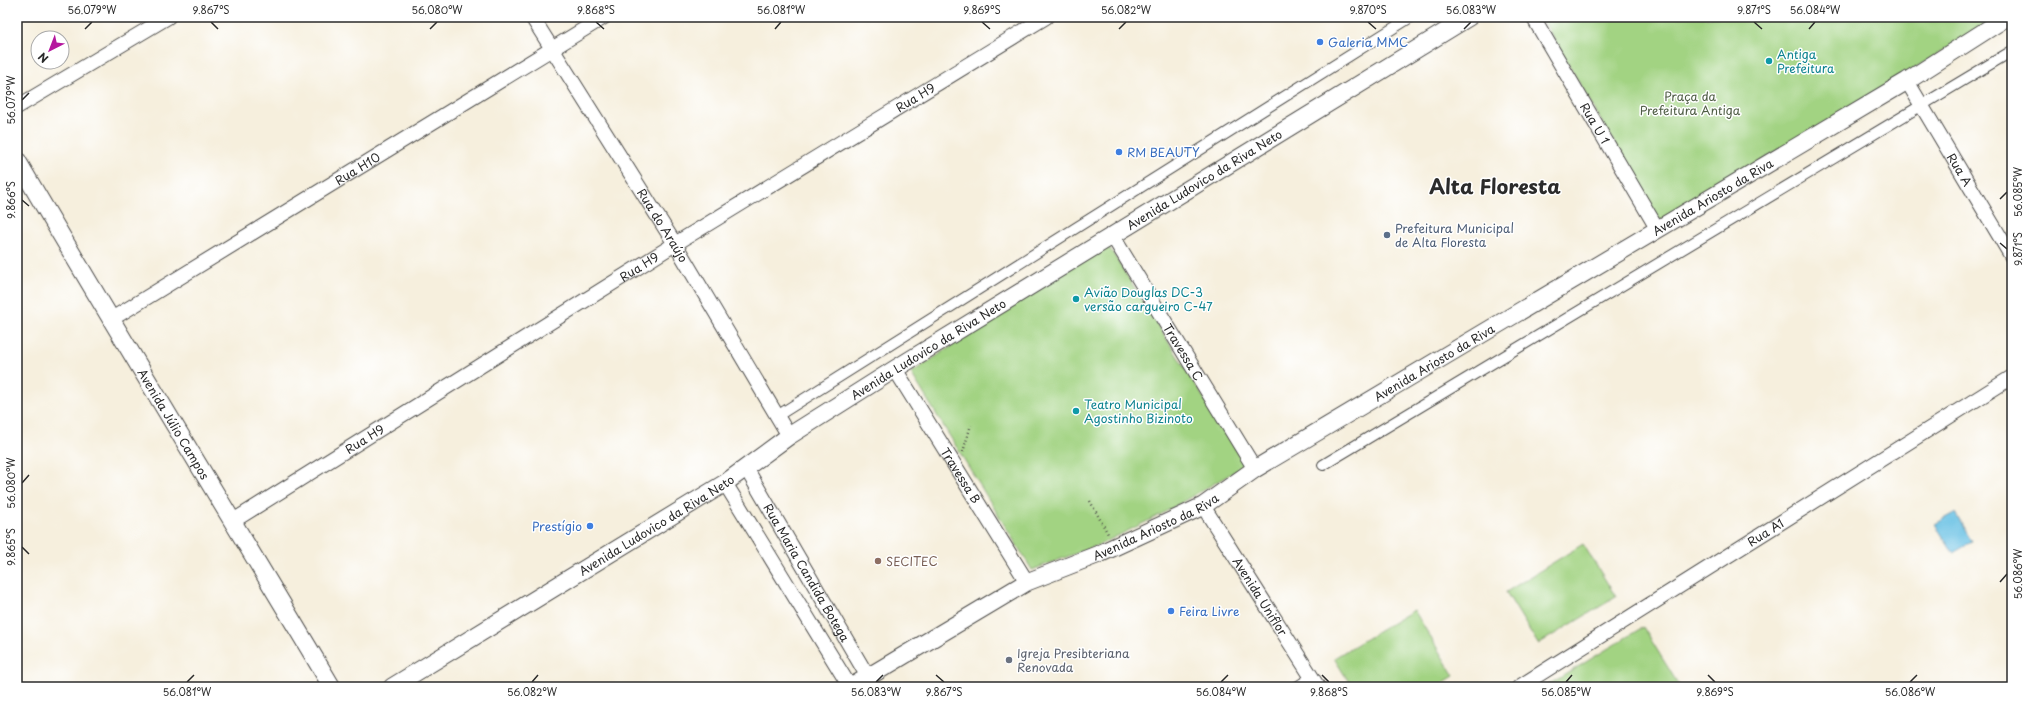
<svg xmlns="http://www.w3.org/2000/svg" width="2029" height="704" font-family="'Playpen Sans',sans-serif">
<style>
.park{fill:#a2d382;stroke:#667f56}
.water{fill:#65bfe3;stroke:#487587}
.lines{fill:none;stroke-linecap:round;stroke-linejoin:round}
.service-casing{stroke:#494846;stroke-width:9}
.pedestrian-casing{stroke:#494846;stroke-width:12}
.minor-casing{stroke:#494846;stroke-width:16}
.tertiary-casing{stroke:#494846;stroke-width:19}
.path{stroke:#494846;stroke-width:2.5;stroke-dasharray:1 3;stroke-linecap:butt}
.service{stroke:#fff;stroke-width:7}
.pedestrian{stroke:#fff;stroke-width:10}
.minor{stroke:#fff;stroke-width:14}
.tertiary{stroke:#fff;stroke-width:17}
.ticks{fill:none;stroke:#2b2b2b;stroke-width:1.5}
.shop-dot{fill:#3f7fe0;stroke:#fff;stroke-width:1.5}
.culture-dot{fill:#0f9aa8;stroke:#fff;stroke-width:1.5}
.service-dot{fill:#5c6f8a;stroke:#fff;stroke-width:1.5}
.education-dot{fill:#8d6e63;stroke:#fff;stroke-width:1.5}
.worship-dot{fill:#6b7280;stroke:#fff;stroke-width:1.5}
.labels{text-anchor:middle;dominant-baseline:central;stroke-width:3;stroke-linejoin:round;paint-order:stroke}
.shop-label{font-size:12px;fill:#366cbe;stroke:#fff;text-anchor:start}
.culture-label{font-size:12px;fill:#0d838f;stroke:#fff;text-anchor:start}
.park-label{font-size:12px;fill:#4f5d45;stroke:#fff}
.street-label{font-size:12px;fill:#2b2b2b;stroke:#fff}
.service-label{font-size:12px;fill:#4e5e75;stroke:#fff;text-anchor:start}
.education-label{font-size:12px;fill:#785e54;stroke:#fff;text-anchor:start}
.worship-label{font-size:12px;fill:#5b616d;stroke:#fff;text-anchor:start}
.town-label{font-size:20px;font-weight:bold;fill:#2b2b2b;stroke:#fff}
.neatline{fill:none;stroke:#2b2b2b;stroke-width:1.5}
.ticks-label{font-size:10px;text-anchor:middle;fill:#2b2b2b}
</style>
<rect width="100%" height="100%" fill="#fff"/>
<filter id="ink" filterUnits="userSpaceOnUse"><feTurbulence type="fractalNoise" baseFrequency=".025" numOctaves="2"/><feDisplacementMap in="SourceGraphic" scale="8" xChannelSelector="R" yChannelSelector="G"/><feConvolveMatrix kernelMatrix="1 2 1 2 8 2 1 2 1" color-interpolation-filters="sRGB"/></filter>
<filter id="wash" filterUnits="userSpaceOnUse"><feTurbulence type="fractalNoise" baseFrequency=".012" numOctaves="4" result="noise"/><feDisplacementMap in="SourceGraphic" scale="16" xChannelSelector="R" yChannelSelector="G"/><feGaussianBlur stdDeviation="0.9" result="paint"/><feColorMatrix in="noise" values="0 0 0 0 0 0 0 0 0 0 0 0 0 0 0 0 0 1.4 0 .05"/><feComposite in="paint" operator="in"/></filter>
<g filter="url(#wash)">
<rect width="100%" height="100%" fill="#f6efdd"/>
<path class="park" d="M1541 17H1985L1989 23 1660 222Z
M1107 244 1246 465 1158 516 1101 544 1032 570 911 373Z
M1583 544 1616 597 1538 644 1506 592Z
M1414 610 1454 676 1436 687H1352L1334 658Z
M1643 627 1680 687H1545Z"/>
<path class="water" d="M1955 513 1972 542 1953 553 1935 524Z"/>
</g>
<g filter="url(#ink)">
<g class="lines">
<defs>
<path id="service" d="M1294 687 1311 676"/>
<path id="pedestrian" d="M777 416 1411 17
M1323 465 2012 51"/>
<g id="minor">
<path id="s1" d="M532 17 675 244 789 436"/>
<path id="s2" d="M1533 17 1658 230"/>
<path id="s3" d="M1907 81 2012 257"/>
<path d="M17 107 168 17"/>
<path id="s4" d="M1112 235 1255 469"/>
<path id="s5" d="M110 320 604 17"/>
<path id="s6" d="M895 369 1027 582"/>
<path id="s7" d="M746 468 868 677"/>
<path d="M725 483 850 687"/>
<path id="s8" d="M1203 506 1318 687"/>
<path id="s9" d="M233 521 675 244 1046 17"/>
<path id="s10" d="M1519 687 2012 377"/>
</g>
<g id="tertiary">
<path id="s11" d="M17 160C120 337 227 511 332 687"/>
<path id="s12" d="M392 687 725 483 789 436 895 369 1469 17"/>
<path id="s13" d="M851 687 1027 582 1099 554 1203 506 1255 469 1907 81 2007 17"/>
</g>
</defs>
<use href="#service" class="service-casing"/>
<use href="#pedestrian" class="pedestrian-casing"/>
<use href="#minor" class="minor-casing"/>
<use href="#tertiary" class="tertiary-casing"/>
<path class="path" d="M963 452 971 425
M1090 501 1108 534"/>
<use href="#service" class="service"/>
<use href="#pedestrian" class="pedestrian"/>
<use href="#minor" class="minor"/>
<use href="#tertiary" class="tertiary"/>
</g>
</g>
<path class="ticks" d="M211 22 218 29M596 22 604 29M982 22 990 29M1368 22 1376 29M1754 22 1762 29M85 29 92 22M430 29 437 22M775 29 781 22M1119 29 1126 22M1464 29 1471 22M1809 29 1815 22M22 100 29 93M2000 199 2007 192M22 200 29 206M2000 243 2007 249M22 483 29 475M22 547 29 554M2000 582 2007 574M936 675 944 682M1322 675 1329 682M1708 675 1715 682M187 682 194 675M532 682 538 675M876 682 883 675M1221 682 1228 675M1566 682 1572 675M1910 682 1917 675"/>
<g class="shop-dot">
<circle cx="1320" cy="42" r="4"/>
<circle cx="1119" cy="152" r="4"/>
<circle cx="590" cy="526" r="4"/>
<circle cx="1171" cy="611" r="4"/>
</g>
<g class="culture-dot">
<circle cx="1769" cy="61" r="4"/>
<circle cx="1076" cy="299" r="4"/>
<circle cx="1076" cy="411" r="4"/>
</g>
<circle class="service-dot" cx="1387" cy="235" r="4"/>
<circle class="education-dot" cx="878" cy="561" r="4"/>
<circle class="worship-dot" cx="1009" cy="660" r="4"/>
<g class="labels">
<g class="shop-label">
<text x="1328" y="42">Galeria MMC</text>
<text x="1127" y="152">RM BEAUTY</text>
<text x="582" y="526" text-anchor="end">Prestígio</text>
<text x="1179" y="611">Feira Livre</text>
</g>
<g class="culture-label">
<text x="1777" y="54">Antiga<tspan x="1777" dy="14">Prefeitura</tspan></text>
<text x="1084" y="292">Avião Douglas DC-3<tspan x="1084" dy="14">versão cargueiro C-47</tspan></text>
<text x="1084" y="404">Teatro Municipal<tspan x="1084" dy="14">Agostinho Bizinoto</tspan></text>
</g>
<g class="park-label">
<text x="1690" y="96">Praça da<tspan x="1690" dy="14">Prefeitura Antiga</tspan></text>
</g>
<g class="street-label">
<text stroke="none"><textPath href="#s9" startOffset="803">Rua H9</textPath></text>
<text stroke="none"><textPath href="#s2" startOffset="123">Rua U 1</textPath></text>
<text stroke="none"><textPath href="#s5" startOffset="290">Rua H10</textPath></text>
<text stroke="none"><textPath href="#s3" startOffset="103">Rua A</textPath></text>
<text stroke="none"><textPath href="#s12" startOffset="958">Avenida Ludovico da Riva Neto</textPath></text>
<text stroke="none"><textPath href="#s13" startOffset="993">Avenida Ariosto da Riva</textPath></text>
<text stroke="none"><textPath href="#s1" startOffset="246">Rua do Araújo</textPath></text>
<text stroke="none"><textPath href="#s9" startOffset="479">Rua H9</textPath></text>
<text stroke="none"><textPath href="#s12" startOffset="634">Avenida Ludovico da Riva Neto</textPath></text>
<text stroke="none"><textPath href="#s4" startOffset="137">Travessa C</textPath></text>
<text stroke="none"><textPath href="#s13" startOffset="669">Avenida Ariosto da Riva</textPath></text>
<text stroke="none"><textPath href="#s11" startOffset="307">Avenida Júlio Campos</textPath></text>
<text stroke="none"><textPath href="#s9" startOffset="155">Rua H9</textPath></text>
<text stroke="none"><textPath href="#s6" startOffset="125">Travessa B</textPath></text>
<text stroke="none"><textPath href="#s12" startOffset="310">Avenida Ludovico da Riva Neto</textPath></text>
<text stroke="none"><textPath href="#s13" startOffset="345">Avenida Ariosto da Riva</textPath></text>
<text stroke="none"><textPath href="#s10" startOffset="291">Rua A1</textPath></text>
<text stroke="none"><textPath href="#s7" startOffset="121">Rua Maria Candida Botega</textPath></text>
<text stroke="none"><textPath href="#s8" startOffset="107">Avenida Uniflor</textPath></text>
</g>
<g class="service-label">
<text x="1395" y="228">Prefeitura Municipal<tspan x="1395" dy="14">de Alta Floresta</tspan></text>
</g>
<g class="education-label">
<text x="886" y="561">SECITEC</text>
</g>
<g class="worship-label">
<text x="1017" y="653">Igreja Presibteriana<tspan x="1017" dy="14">Renovada</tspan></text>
</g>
<g class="town-label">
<text x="1495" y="186">Alta Floresta</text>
</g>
</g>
<rect width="2029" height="704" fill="none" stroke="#fff" stroke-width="44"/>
<g transform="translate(50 50) rotate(222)"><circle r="19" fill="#ffffff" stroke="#aaaaaa"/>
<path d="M0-3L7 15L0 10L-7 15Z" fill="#b5179e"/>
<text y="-6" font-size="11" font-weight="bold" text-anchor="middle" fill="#2b2b2b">N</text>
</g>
<rect x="22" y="22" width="1985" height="660" class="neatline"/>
<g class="ticks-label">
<text x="92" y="14">56.079°W</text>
<text x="211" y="14">9.867°S</text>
<text x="437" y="14">56.080°W</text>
<text x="596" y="14">9.868°S</text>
<text x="781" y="14">56.081°W</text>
<text x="982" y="14">9.869°S</text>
<text x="1126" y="14">56.082°W</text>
<text x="1368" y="14">9.870°S</text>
<text x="1471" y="14">56.083°W</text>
<text x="1754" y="14">9.871°S</text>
<text x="1815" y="14">56.084°W</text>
<text transform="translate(11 100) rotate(-90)" y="4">56.079°W</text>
<text transform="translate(2018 192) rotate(-90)" y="4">56.085°W</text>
<text transform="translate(11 200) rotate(-90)" y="4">9.866°S</text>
<text transform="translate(2018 249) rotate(-90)" y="4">9.871°S</text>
<text transform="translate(11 483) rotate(-90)" y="4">56.080°W</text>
<text transform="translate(11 547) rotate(-90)" y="4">9.865°S</text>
<text transform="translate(2018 574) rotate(-90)" y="4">56.086°W</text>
<text x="187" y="696">56.081°W</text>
<text x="532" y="696">56.082°W</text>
<text x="876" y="696">56.083°W</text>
<text x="944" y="696">9.867°S</text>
<text x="1221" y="696">56.084°W</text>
<text x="1329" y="696">9.868°S</text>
<text x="1566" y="696">56.085°W</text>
<text x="1715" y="696">9.869°S</text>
<text x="1910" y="696">56.086°W</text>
</g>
</svg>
